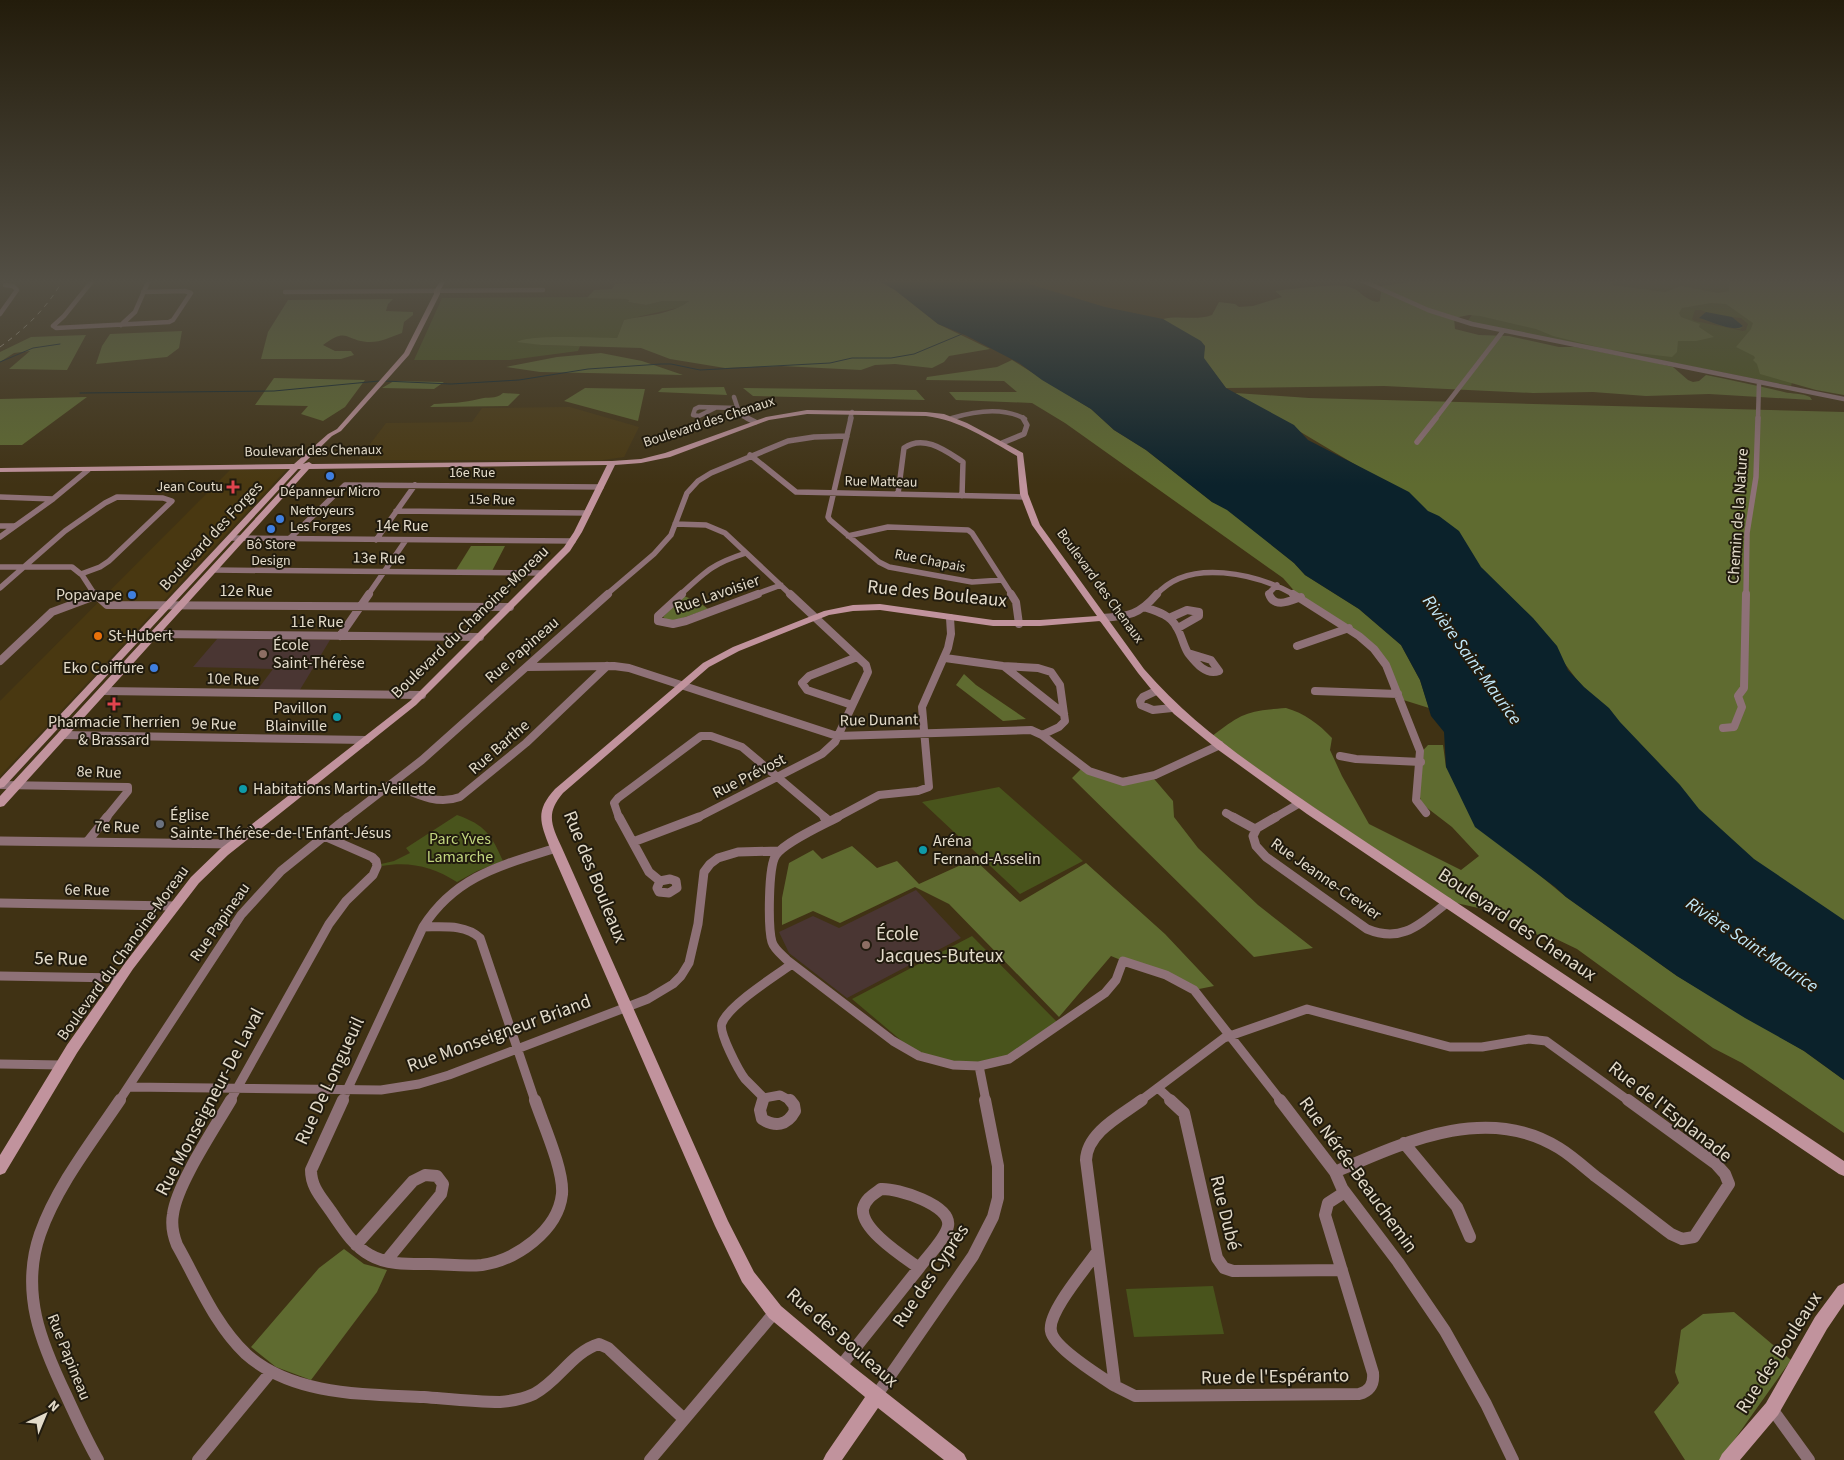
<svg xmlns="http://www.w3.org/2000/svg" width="1844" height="1460" font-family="'Source Sans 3',sans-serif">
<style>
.built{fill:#493811}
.education{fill:#4a3633}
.green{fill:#49541c}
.forest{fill:#5f6b30}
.sand{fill:#443c1b}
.water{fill:#0b222b}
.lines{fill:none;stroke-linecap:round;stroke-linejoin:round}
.stream{stroke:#0b222b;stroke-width:1}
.street-far4{stroke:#8e7177;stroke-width:4.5}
.street-far3{stroke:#8e7177;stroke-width:5.5}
.street-far2{stroke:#8e7177;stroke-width:8}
.street-far1{stroke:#8e7177;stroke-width:9}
.street{stroke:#8e7177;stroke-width:12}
.secondary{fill:#c1939d;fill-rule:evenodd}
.rail{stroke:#bcb29e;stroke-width:1;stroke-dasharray:5 5;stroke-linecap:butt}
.shop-dot{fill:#3f7fe0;stroke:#211b0e;stroke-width:2}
.health-dot{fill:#e0444e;stroke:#211b0e;stroke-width:2}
.food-dot{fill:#e8710a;stroke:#211b0e;stroke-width:2}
.education-dot{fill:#8d6e63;stroke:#211b0e;stroke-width:2}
.culture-dot{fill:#0f9aa8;stroke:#211b0e;stroke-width:2}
.worship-dot{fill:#6b7280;stroke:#211b0e;stroke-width:2}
.labels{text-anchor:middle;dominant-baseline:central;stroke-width:4;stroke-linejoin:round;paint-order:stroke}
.far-street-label{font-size:14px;fill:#e3dbca;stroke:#211b0e}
.far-poi-label{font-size:14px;fill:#e3dbca;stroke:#211b0e}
.street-label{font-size:16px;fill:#e3dbca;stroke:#211b0e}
.poi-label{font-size:16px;fill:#e3dbca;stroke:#211b0e;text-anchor:start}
.park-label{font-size:16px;fill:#c2d67f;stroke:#211b0e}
.water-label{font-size:18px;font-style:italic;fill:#c3e9fa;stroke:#211b0e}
.near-street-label{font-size:19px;fill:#e3dbca;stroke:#211b0e}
.near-poi-label{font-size:19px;fill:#e3dbca;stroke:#211b0e;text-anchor:start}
</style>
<rect width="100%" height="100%" fill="#403214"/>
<path class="built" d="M570 407 639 427 624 457 603 460H358L386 423 472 422 482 408Z
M287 469 0 776V701L230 470Z"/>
<path class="education" d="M217 639 330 640 298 693H255L273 669 193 667Z
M916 890 961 938 847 998 789 953 779 932 813 916 839 928Z"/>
<path class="green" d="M1496 280H1824L1791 386 1467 322Z
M587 297 627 299H629L628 302 646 305 663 301 690 300 681 307 624 320 617 338 521 340 541 345 580 346 578 351 510 360H414L442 298Z
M999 787 1083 861 1020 894 922 802Z
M457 815C485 825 491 834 503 861L477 871 457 882C433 867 410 861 382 866L381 864 394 861 410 853 406 848Z
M972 936 1059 1024 1025 1049 977 1069 922 1058 852 999Z
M1213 1286 1224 1334 1134 1337 1126 1289Z"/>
<path class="forest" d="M788 280 880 281 895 290 938 324 990 349 949 356 944 362 932 368 895 364 875 365 861 370 781 366 725 368 670 359 641 348 541 345 517 342C530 334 598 338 617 338L624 320C645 315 671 315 689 301H663L646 305 628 302 629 300 627 299 587 298 594 290 612 289 615 284Z
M1424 280H1615L1611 285 1665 292 1681 286 1718 293 1729 291V280H1844V395L1816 390 1760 374 1757 364 1753 360 1755 358 1754 356 1736 347 1751 329 1753 323 1726 304 1711 303 1682 308 1679 313 1681 317 1700 324 1699 327 1714 337 1696 341H1678L1677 352 1672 357 1610 350 1553 336 1536 329 1480 316 1469 315 1454 318 1455 329 1479 335 1509 336 1559 347H1575L1648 361 1673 367 1688 380 1693 382 1699 381 1706 375C1732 380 1758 386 1784 392 1792 394 1802 393 1810 397L1812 400 1709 394 1646 396 1593 392 1533 393 1384 386 1226 388 1203 358 1205 346 1163 319C1179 315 1196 321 1212 315L1219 302 1235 304 1239 307 1253 306 1282 297 1275 291C1288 289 1339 283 1350 287 1360 290 1365 300 1377 302L1380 301 1381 292 1375 287Z
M393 299 388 304 386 311 413 312V315L404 322 402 333C390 337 380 343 367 342 344 340 348 327 323 345L335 351H351L354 355 341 359H261L268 332 288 300Z
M182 331 179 348 167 357 96 364 102 346 110 334Z
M86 335 67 370 9 369 30 351 14 353 0 362V352L31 337Z
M601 353 642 361 683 375 540 372 506 367 557 357Z
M1012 360 1091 409 1114 430 1146 450 1212 502 1227 509 1294 563 1305 575 1359 609 1401 645 1420 680 1429 708 1397 698 1379 656 1350 629 1297 594 1283 578 1065 423 1032 403 956 400 949 392H1017L1004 381 926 380 927 377 997 367Z
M274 378 365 380 345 407 323 421 301 414 308 406 255 405Z
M394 381 444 382 434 389 382 388Z
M724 387 727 395 658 392 662 388Z
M585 388 645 389 638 421 564 401Z
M743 388 916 390 925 400 753 396Z
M503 393 520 394 508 406 430 407 434 404C450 403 464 403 479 399 488 396 495 400 503 393Z
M1235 393 1309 398 1844 412V927L1738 853 1577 680 1542 633 1376 477Z
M87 397 22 445H0V399Z
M471 546H505L492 571 456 570Z
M684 596 699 602 708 609 674 621 667 620 663 617Z
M964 674 976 685 1026 719 1003 721 956 685Z
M1286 708C1304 713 1319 724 1332 738L1330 750 1342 776 1369 824 1461 870 1479 856 1452 827 1422 804 1415 780 1417 757 1428 745H1443L1446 767 1526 864 1566 897 1677 976 1804 1051 1844 1080V1133L1742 1063 1713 1048 1577 949 1552 937 1540 936 1487 910 1452 902 1211 737C1242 713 1246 711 1286 708Z
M1082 768 1121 778 1149 773 1173 801 1174 817 1198 848 1258 905 1313 948 1254 957 1072 778Z
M852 846 877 868 897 861 919 884 974 859 1020 902 1086 863 1165 934 1214 986 1194 990 1111 956 1059 1017 949 904 915 887 840 923 813 911 782 925V898L789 863 813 850 822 859Z
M344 1249 364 1264 387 1270 377 1292 311 1380 276 1367 251 1347 319 1268Z
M1734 1312 1791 1360 1720 1460H1685L1654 1412 1679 1383 1675 1372 1681 1330 1703 1314Z"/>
<path class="sand" d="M1695 310H1701L1706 312 1700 318 1724 327 1740 329 1743 326 1732 317 1741 318 1748 324 1746 330 1743 331 1695 321 1692 319Z"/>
<path class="water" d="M877 280H1022L1032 285 1105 307 1163 319 1201 341 1205 346 1204 358 1226 388 1294 425 1308 440 1409 492 1428 511 1439 516 1459 531 1481 567 1533 618 1557 646 1568 670 1584 687 1609 708 1620 722 1680 785 1699 809 1754 859 1844 920V1080L1804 1051 1745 1018 1677 976 1566 897 1555 887 1475 827 1446 767 1444 732 1431 716 1420 680 1401 645 1359 609 1305 575 1294 563 1227 510 1212 502 1146 450 1114 430 1091 409 1042 380 1019 363 967 336 938 324 895 290Z
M1706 312 1732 317 1743 326C1734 333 1710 321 1699 318Z"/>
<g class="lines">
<path class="stream" d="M0 362 33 348 60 344
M384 381 451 384 519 380 588 369 661 364H671L700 370 830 363 852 358H891L914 354 962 334
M80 393 274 391 379 381"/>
<path class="street-far4" d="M93 280 64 316 53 326 56 328 169 322 173 320 191 293 185 291 143 292
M1361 280 1428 310 1472 324 1844 399
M285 292 543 290
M0 314 17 290 13 286 5 285
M121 325 135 312 149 280
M734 397 740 415 749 419
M715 408 699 416 693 415 695 409 699 407 737 408
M952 418C975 411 1004 407 1025 419
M850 419 852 412
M1435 419 1503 331
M1758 419 1759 382"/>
<path class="street-far3" d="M747 418 755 422
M851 418 828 517 830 520 879 562 889 567 972 582 1002 580
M1417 442 1436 418
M1002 443 1024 434 1027 425 1023 418
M750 455 796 492 1025 497
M898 494 904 448C924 434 946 451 963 462L962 496
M0 497 53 499
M396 511 588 513
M675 524 706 525 725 533 791 595
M0 526H14
M848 536 888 527 968 530 972 533 1012 595
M0 537 53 499 88 470
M230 538 573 541
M289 539 345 485 601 487
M376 540 415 485
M0 567H72L82 575 95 595
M214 570 544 573
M0 588 65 531 105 503 117 497 163 498 172 501 109 561 100 567 81 574
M368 595 406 540
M606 595 654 554 671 535 687 493 698 481 711 473 788 441 814 437 847 436
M680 595C706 571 712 564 746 553
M754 595 781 585
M1156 595C1189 557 1257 574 1295 595
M1270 595 1269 593 1277 585
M1746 595 1747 533 1756 477 1758 418"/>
<path class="street-far2" d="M95 594 107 605 510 607
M682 594 658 616V621L673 624 686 621 758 594
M1011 594 1016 602 1019 624
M1269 594C1274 609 1290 601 1301 597
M1293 594 1359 636 1374 649 1386 665 1420 751 1416 800 1426 813
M1144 607C1156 611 1171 615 1177 628 1182 636 1183 645 1188 653
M1102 618C1129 616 1139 615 1157 594
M1169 618 1187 610 1199 612V616L1178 628
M155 634 480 637
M340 636 369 594
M1297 646 1349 628
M1188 653 1211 660 1219 671C1206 676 1196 663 1188 653Z
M945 658 1003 666 1038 668 1051 672 1060 685 1065 721 1059 727 1042 735
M0 661 52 612 95 596
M527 667 614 666 629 668 837 736 1031 730 1042 735 1089 771 1123 782 1155 775 1220 745
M1005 667 1064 714
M103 691 422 695
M1156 691 1143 697 1140 701 1141 705 1153 710 1172 708
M1315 691 1398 694
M852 705 807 690 802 683 809 676 857 657
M1723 728 1734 727 1742 707 1738 696 1744 688 1746 594
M62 735 366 740
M1340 756 1356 759 1421 762
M392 784C414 793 436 806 460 797L526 743 607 666
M0 785 128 787V791L106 818
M1226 813 1235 818
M347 818 422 760 608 594
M619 818 614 803 618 798 701 736H711L742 747 826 818
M697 818 822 754 835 742 868 672 866 665 790 594
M836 818 879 795 918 791 929 787 922 707 948 648 951 634 950 618
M1274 818 1300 803"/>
<path class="street-far1" d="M619 817 649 872 660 881
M824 817 829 821
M838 817C823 825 785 842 776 855 768 866 768 928 772 942 774 949 782 955 787 960L893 1041 919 1056 953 1065 979 1066 1009 1059 1105 993 1116 980 1123 961 1166 975 1194 990 1281 1101
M1233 817 1255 829
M1276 817 1257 828 1253 836 1256 846 1266 857 1367 929C1403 944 1421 923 1448 902
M0 841 234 844
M87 842 107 817
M633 842 699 817
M670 879 676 881 677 888 669 893 659 892 657 888 660 881Z
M0 903 173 906
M423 927C443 927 465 924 480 938L535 1101
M423 927C455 876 502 865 556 848
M0 976 121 978
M0 1064 62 1065
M979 1066 986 1101
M129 1087 381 1090 419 1084 449 1075 648 999 673 984 681 976 689 963 698 924 704 872 710 864 718 858 738 852 779 851
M1158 1088 1172 1101
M764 1098C758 1092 751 1085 745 1079 739 1071 718 1032 722 1023 729 1005 775 976 792 964
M119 1101 241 915 281 871 348 817
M230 1101 329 924 346 901 373 875 377 866 376 861 372 857 324 836
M342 1101 423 927
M763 1101 764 1098 780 1095 791 1101
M1140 1101 1224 1038 1307 1009 1450 1047H1482L1529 1039 1546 1041 1629 1101"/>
<path class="street" d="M231 1100C214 1129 177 1184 173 1214 171 1225 173 1235 177 1245 198 1282 215 1325 246 1354 293 1396 365 1394 424 1397 449 1399 474 1402 500 1402 512 1401 523 1399 534 1394 559 1381 572 1352 599 1344L608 1348 684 1419
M343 1100 311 1170C311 1187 321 1197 330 1210 342 1227 352 1245 370 1255 387 1265 410 1264 429 1264 447 1264 464 1267 482 1265 516 1260 558 1231 562 1194 564 1170 543 1124 535 1100
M763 1100 760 1110 762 1119C775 1127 787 1126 795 1111L794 1105 790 1100
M1142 1100C1122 1115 1087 1132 1086 1160L1115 1386 1135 1396 1359 1394C1370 1391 1374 1384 1373 1373L1325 1215 1328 1203 1345 1192
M1170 1100 1184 1113 1217 1258 1224 1268 1233 1271 1342 1270
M1280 1100 1335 1172 1342 1188 1398 1262 1445 1331 1486 1404 1513 1460
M1404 1143 1457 1207 1470 1237
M1335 1172C1405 1142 1487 1103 1559 1148 1572 1156 1584 1167 1595 1176 1621 1195 1646 1215 1671 1234L1682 1239 1694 1237 1729 1184 1725 1174 1716 1164 1628 1100
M881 1189C897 1188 952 1205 948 1226 946 1238 926 1258 919 1268 904 1257 861 1230 863 1209 865 1199 874 1194 881 1189Z
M356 1245 413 1181 425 1175 437 1176 443 1184 441 1194 387 1260
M1097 1252C1086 1268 1047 1313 1051 1331 1053 1347 1101 1377 1115 1386
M840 1367 919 1268
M876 1396 973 1256 993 1217 998 1198V1166L985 1100
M1772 1409 1809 1460
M98 1460C86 1439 76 1417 66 1395 41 1343 20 1292 40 1234 57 1186 91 1143 120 1100
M198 1460 270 1373
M650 1460 775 1312"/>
<path class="secondary" d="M441 280H446L440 291V294L409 355 341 431 332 436 303 464 309 462 312 464 612 461 641 459 665 453 766 417 807 410 926 412 944 414 967 423 1023 453 1028 494 1040 525 1144 669C1193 726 1254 766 1315 808L1844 1161V1176L1839 1174 1307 814 1217 749 1174 714 1155 694 1138 673 1100 621 1040 626H993L880 610 853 611 829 615 739 651 709 667 563 793C545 814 552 826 562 848L728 1221 754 1272 781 1306 846 1361 964 1454 967 1460H944L878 1408 842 1460H823L826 1454 865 1397 769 1318 742 1282 715 1226 550 848C540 822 535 811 555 789L703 663 733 647 824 611 853 605 880 604 993 620H1040L1097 616 1032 525 1020 494 1017 456C987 439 960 420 926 416L807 414 769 420 670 457 641 463 615 465 582 532 570 551 416 705 228 855 199 883 133 969 77 1053 5 1173 0 1175V1155L67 1045 125 963 191 877 220 849 410 701 564 547 574 532 607 465 309 469 4 806 0 807V796L301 469H298L4 787 0 788V779L290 469 0 472V468L294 464 328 434 337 429 404 353 434 294V291Z
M1844 1283V1304L1827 1329 1778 1415 1740 1460H1719L1722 1454 1766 1403 1815 1317 1838 1286Z"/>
<path class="rail" d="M0 347C26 328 47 308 63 280"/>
</g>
<linearGradient id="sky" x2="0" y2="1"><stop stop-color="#231c0b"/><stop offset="0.58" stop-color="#534f45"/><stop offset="1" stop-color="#534f45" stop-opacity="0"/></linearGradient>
<rect width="1844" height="485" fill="url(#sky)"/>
<g class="shop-dot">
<circle cx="330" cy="476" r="5"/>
<circle cx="280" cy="519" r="5"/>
<circle cx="271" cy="529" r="5"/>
<circle cx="132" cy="595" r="5"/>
<circle cx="154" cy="668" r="5"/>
</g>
<g class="health-dot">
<path d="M230.5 479.5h5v5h5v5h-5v5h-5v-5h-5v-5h5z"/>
<path d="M111.5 696.5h5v5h5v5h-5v5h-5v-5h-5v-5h5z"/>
</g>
<circle class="food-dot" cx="98" cy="636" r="5"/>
<g class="education-dot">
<circle cx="263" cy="654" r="5"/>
<circle cx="866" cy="945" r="5"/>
</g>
<g class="culture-dot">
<circle cx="337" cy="717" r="5"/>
<circle cx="243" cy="789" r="5"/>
<circle cx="923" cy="850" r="5"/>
</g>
<circle class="worship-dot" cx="160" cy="824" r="5"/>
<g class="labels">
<g class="far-street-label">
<text transform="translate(709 422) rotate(-18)">Boulevard des Chenaux</text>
<text transform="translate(313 451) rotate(-1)">Boulevard des Chenaux</text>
<text x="472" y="473">16e Rue</text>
<text transform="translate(881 482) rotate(1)">Rue Matteau</text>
<text transform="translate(492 500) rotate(1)">15e Rue</text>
<text transform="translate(930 561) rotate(11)">Rue Chapais</text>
<text transform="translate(1100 586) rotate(54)">Boulevard des Chenaux</text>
</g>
<g class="far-poi-label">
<text x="223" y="487" text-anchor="end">Jean Coutu</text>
<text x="330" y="492">Dépanneur Micro</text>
<text x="290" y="511" text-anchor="start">Nettoyeurs<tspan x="290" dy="16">Les Forges</tspan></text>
<text x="271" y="545">Bô Store<tspan x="271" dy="16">Design</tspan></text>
</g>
<g class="street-label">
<text transform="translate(1738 516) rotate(-86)">Chemin de la Nature</text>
<text x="402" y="526">14e Rue</text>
<text transform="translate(211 536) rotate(-47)">Boulevard des Forges</text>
<text transform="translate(379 558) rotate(1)">13e Rue</text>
<text x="246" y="591">12e Rue</text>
<text transform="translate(717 594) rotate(-19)">Rue Lavoisier</text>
<text x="317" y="622">11e Rue</text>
<text transform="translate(470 622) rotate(-44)">Boulevard du Chanoine-Moreau</text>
<text transform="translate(522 650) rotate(-41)">Rue Papineau</text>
<text transform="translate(233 679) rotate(1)">10e Rue</text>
<text transform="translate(879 720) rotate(-1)">Rue Dunant</text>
<text transform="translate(214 724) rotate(1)">9e Rue</text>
<text transform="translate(499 747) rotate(-41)">Rue Barthe</text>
<text transform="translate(99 772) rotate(2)">8e Rue</text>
<text transform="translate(749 776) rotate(-27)">Rue Prévost</text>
<text transform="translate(117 827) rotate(1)">7e Rue</text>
<text transform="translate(1326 879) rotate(35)">Rue Jeanne-Crevier</text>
<text transform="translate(87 890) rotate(1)">6e Rue</text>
<text transform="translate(220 922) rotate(-55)">Rue Papineau</text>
<text transform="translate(123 953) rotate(-54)">Boulevard du Chanoine-Moreau</text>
<text transform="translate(69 1357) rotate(68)">Rue Papineau</text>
</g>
<g class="poi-label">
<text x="122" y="595" text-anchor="end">Popavape</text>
<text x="108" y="636">St-Hubert</text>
<text x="273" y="645">École<tspan x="273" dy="18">Saint-Thérèse</tspan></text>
<text x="144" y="668" text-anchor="end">Eko Coiffure</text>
<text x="327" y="708" text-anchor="end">Pavillon<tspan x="327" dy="18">Blainville</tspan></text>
<text x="114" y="722" text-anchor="middle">Pharmacie Therrien<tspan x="114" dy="18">&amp; Brassard</tspan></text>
<text x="253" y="789">Habitations Martin-Veillette</text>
<text x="170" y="815">Église<tspan x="170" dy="18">Sainte-Thérèse-de-l'Enfant-Jésus</tspan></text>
<text x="933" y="841">Aréna<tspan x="933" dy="18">Fernand-Asselin</tspan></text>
</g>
<g class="park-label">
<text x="460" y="839">Parc Yves<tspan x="460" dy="18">Lamarche</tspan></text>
</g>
<g class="water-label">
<text transform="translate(1472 660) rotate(54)">Rivière Saint-Maurice</text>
<text transform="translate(1752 945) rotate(34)">Rivière Saint-Maurice</text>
</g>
<g class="near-street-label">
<text transform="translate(937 594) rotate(6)">Rue des Bouleaux</text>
<text transform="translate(595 877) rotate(68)">Rue des Bouleaux</text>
<text transform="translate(1517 925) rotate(34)">Boulevard des Chenaux</text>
<text transform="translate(61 959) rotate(1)">5e Rue</text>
<text transform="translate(499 1034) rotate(-20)">Rue Monseigneur Briand</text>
<text transform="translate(330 1081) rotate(-65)">Rue De Longueuil</text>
<text transform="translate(210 1102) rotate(-62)">Rue Monseigneur-De Laval</text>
<text transform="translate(1670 1112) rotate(38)">Rue de l'Esplanade</text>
<text transform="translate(1358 1175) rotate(54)">Rue Nérée-Beauchemin</text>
<text transform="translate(1225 1213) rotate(76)">Rue Dubé</text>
<text transform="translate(931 1276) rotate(-56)">Rue des Cyprès</text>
<text transform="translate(842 1338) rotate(41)">Rue des Bouleaux</text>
<text transform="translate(1779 1353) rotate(-57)">Rue des Bouleaux</text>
<text transform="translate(1275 1377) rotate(-1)">Rue de l'Espéranto</text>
</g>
<g class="near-poi-label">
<text x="876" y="934">École<tspan x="876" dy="22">Jacques-Buteux</tspan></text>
</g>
</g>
<g transform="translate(45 1415) rotate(44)" stroke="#211b0e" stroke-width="4" paint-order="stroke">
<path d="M0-4L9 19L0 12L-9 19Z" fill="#e3dbca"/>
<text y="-8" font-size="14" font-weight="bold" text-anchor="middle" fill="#e3dbca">N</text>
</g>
</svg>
